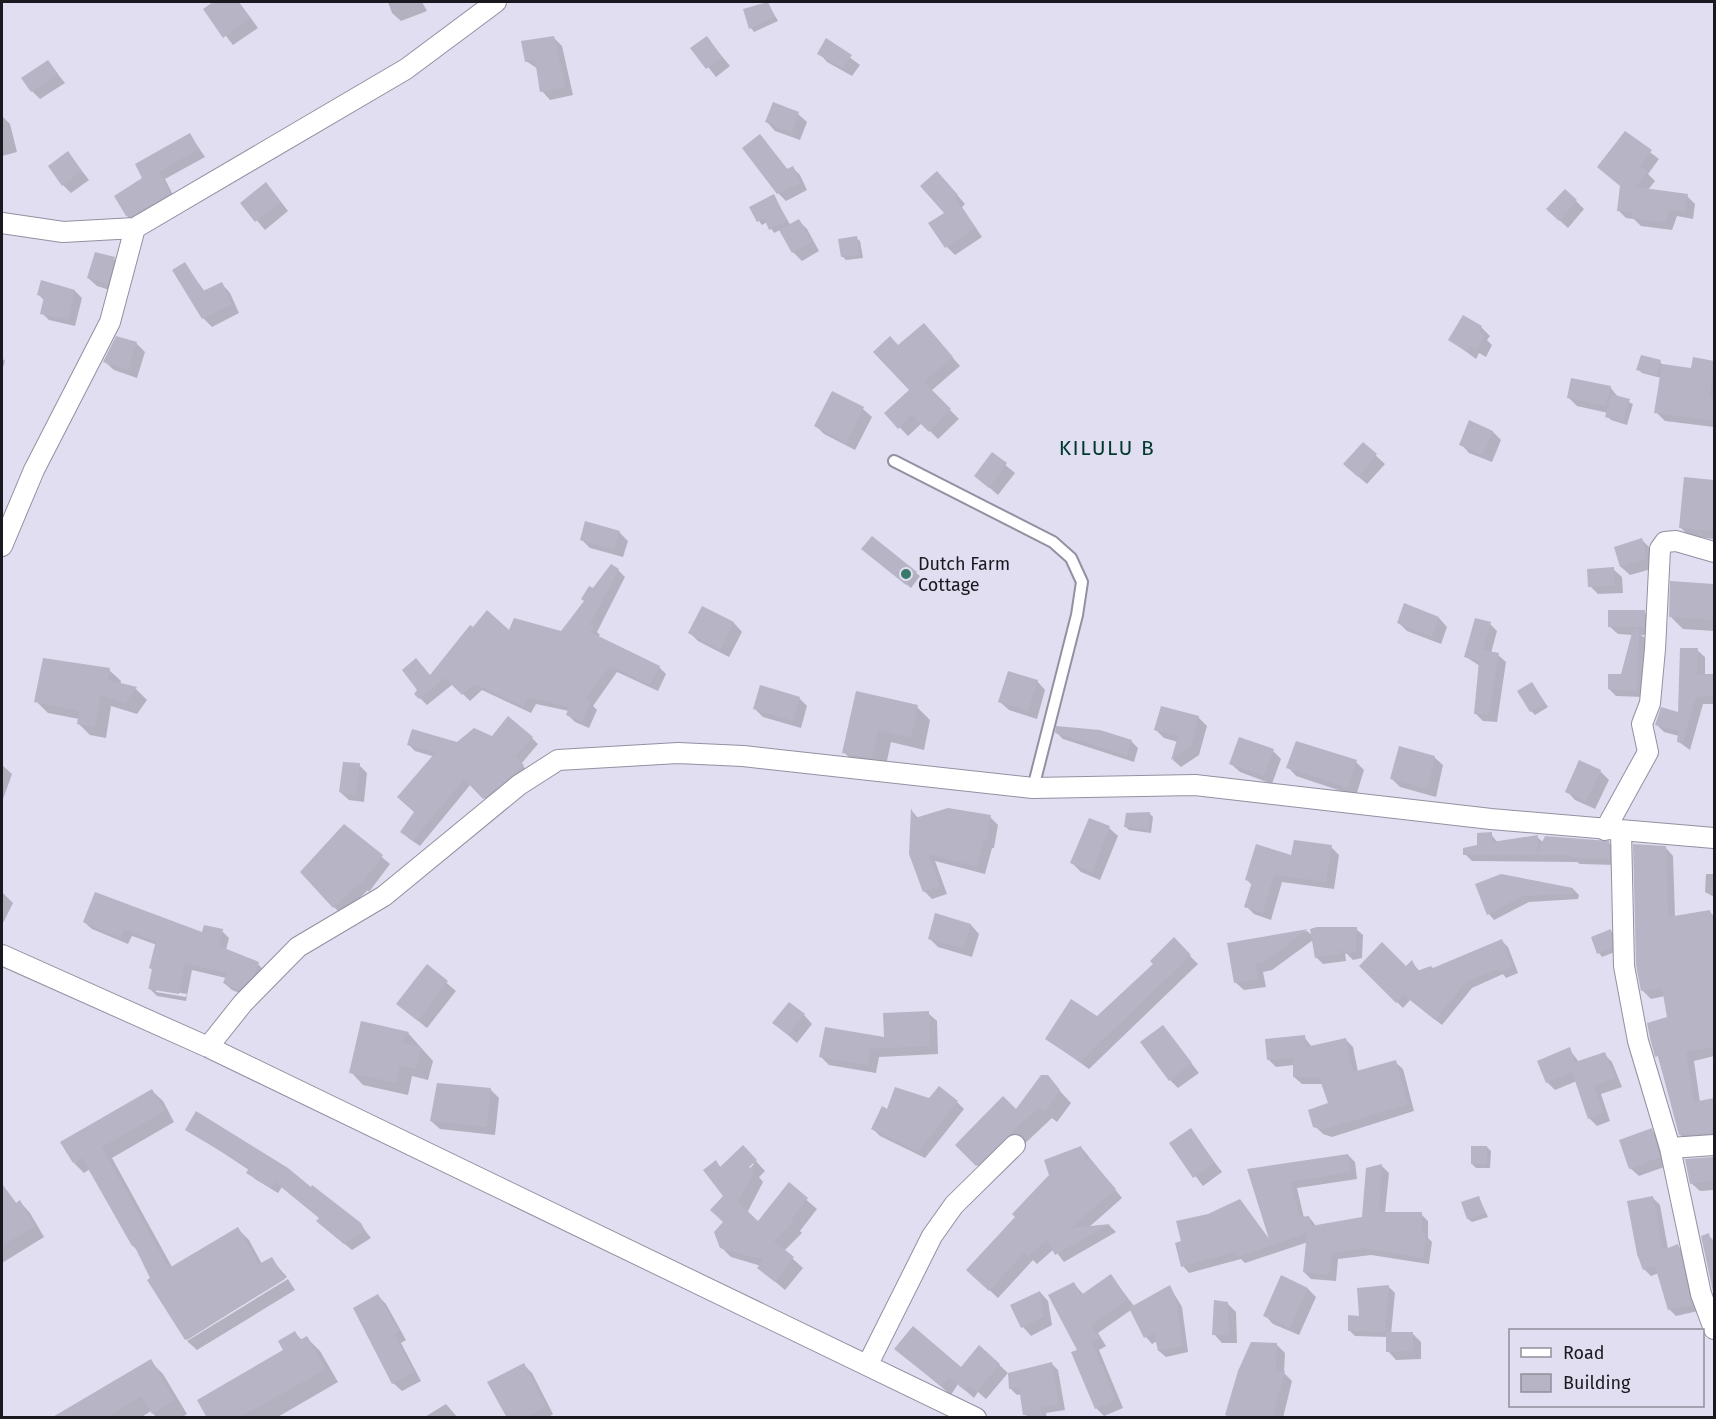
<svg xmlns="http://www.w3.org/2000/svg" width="1716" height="1419" font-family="'Fira Sans',sans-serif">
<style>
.shadow{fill:#0003;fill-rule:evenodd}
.building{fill:#b6b4c5}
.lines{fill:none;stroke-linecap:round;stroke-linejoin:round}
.lane-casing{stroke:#9290a1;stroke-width:14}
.street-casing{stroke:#9290a1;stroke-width:22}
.lane{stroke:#fff;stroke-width:10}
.street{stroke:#fff;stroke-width:20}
.poi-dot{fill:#397a6a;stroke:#e0def0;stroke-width:2}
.labels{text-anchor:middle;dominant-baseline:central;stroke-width:4.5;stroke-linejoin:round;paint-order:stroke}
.poi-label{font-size:18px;fill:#19191f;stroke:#e0def0;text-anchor:start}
.quarter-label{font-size:21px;letter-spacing:1.5px;fill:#003a2e;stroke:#e0def0}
</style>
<rect width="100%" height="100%" fill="#e0def0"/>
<path class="shadow" d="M215 2H239L258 28 233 45 205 9Z
M388 2H422L427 11 401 21 392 13Z
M768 4 778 21 754 32 751 28Z
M553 37 562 46 573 95 550 100 542 91 538 69 526 61Z
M707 38 730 66 716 77 693 48Z
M826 40 860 65 852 76 827 62 819 53Z
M48 62 65 83 40 99 32 91Z
M798 114 807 122 800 140 775 131 767 122Z
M2 116 10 124 17 152 2 156Z
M1625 133 1659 159 1648 174 1655 181 1648 190 1687 196 1695 204 1693 219 1677 216 1672 230 1641 226 1634 219 1626 218 1618 210Z
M190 135 205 157 165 179 176 201 134 223 127 216 144 179Z
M760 135 788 170 793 168 800 175 807 190 786 201 778 193Z
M68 153 89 180 71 193 63 185Z
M946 182 965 204 962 207 982 237 955 255 947 247Z
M274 193 288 211 265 230 242 203Z
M773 195 791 226 799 221 807 229 819 251 802 261 793 252 780 230 774 233 767 222 762 225 759 221Z
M1576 201 1584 209 1568 228 1557 218Z
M856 238 860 241 863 258 846 260 842 256Z
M114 259 123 267 116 292 97 286 88 278Z
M185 264 205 292 222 284 230 293 239 313 212 327 204 319 174 271Z
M75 291 82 298 75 326 49 320 42 313 45 301 39 295Z
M1481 327 1490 336 1487 340 1492 345 1486 357 1479 353 1476 359 1450 340Z
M932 334 960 366 931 391 959 419 938 439 922 423 908 436 886 413 911 390 899 347Z
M136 343 145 352 137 378 114 370 105 362Z
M2 358 5 361 2 371Z
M1694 359 1714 362V427L1665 421 1656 412 1661 378 1642 373 1638 369 1660 362 1664 366 1692 370Z
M1610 387 1618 397 1633 404 1627 425 1611 420 1607 416 1608 413 1577 406 1568 397Z
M863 409 872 417 855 450 824 434 816 426Z
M1470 422 1493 432 1501 440 1492 462 1469 453 1461 444Z
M1363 444 1385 464 1367 484 1354 473Z
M992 454 1015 473 998 495 976 476Z
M1685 479 1714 482V539L1689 536 1680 527Z
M619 532 628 541 623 557 590 548 581 539Z
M1642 540 1650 548 1655 568 1630 575 1621 567 1616 548Z
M867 553 916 573 920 576 911 588Z
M1613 569 1622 577 1623 593 1598 594 1590 586Z
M618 570 625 577 597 632 600 635 598 637 659 667 666 674 658 691 617 672 593 706 597 710 589 728 575 722 568 715 569 711 536 704 531 713 482 690 470 701 453 684 427 705 416 694 430 676 510 633H562L594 590Z
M1672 583 1714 586V631L1683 629 1670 616Z
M702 608 734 623 742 632 729 657 698 641 690 633Z
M1644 612 1653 620 1652 635H1641L1645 638 1643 697 1616 696 1609 689 1622 675 1633 635 1618 634 1609 626Z
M1439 618 1447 627 1441 644 1407 631 1398 622Z
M1490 624 1497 631 1491 653 1498 655 1506 662 1497 722 1483 721 1475 713 1480 666 1466 657Z
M1697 650 1705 657V675H1714V704H1703L1690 750 1679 742V736L1664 732 1656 724 1680 714Z
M109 670 121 681 120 685 136 689 147 700 137 714 111 706 106 738 90 735 79 724V719L48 713 36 701Z
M1037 681 1045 690 1037 719 1009 710 1000 702Z
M1532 684 1548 707 1535 715 1531 711Z
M857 693 917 707 930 720 924 750 891 742 885 770 857 766 844 752Z
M799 698 807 706 801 728 763 717 755 709Z
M1198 717 1207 726 1199 755 1181 767 1173 760 1178 742 1164 738 1156 730Z
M1056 732 1131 741 1138 748 1134 762 1063 739Z
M532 738 538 744 521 764 529 772 490 804 471 784 420 846 408 838 435 757 415 751 409 745Z
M1273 751 1281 759 1272 784 1240 772 1231 764Z
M1434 757 1443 765 1436 797 1400 787 1392 779Z
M1356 762 1364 770 1356 796 1296 776 1288 767Z
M2 765 12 774 2 802Z
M359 765 367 773 364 802 349 800 340 792Z
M1600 771 1609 780 1595 809 1575 800 1567 791Z
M912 811 918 818 990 817 998 825 994 848H992L985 874 935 861 947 894 932 899 924 891Z
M1149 813 1153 817 1151 833 1129 830 1125 826Z
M1090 820 1109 828 1118 836 1100 880 1081 872 1072 863Z
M345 826 390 864 369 892 368 890 342 915 334 907Z
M1491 834 1498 843 1537 837 1544 843H1609L1616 850V865L1580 864 1577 862 1472 861 1465 854 1478 847Z
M1331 847 1339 855 1334 889 1282 882 1271 920 1254 914 1246 906 1252 885 1247 880 1293 857Z
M1665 847 1673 856 1675 917 1709 911 1714 916V1056L1694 1061 1700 1102 1714 1099V1141L1689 1143 1680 1135 1649 1024 1669 1018 1665 996 1651 999 1642 990Z
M1706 874H1714V897L1705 892Z
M1477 885 1573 889 1579 895 1578 899 1529 902 1494 920 1489 914Z
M2 892 13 903 2 925Z
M936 915 971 925 979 934 972 957 938 947 930 939Z
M84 922 203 934 222 931 229 938 226 950 258 964 265 971 247 996 232 990 224 983 226 978 192 970 186 1001 157 996 150 989 153 970 150 968 157 945 132 936 128 944 92 929ZM156 989 187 994 186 997 156 992Z
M1356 929 1363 935 1362 958 1353 960 1345 952 1346 961 1323 964 1316 957 1313 940 1272 970 1263 972 1266 987 1244 990 1235 982 1229 944 1307 931 1313 936Z
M1611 931 1614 934 1615 952 1602 957 1599 953Z
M1174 940 1198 964 1089 1069 1047 1039 1097 1018 1155 964Z
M1502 941 1508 947 1518 973 1506 978 1503 974 1472 988 1442 1025 1410 1000 1403 1008 1361 966 1406 968 1412 962 1420 972 1433 970Z
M428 967 456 991 427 1028 407 1012Z
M928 1013 937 1021 938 1054 879 1057 876 1073 829 1065 821 1057 885 1039Z
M804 1015 812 1024 797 1043 774 1023Z
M362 1023 408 1033 433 1061 428 1080 412 1076 408 1095 363 1085 351 1072Z
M1163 1027 1199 1073 1178 1088 1170 1080Z
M1304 1037 1312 1047 1345 1039 1353 1047 1358 1072 1395 1062 1403 1069 1414 1111 1332 1137 1323 1134 1315 1126 1330 1104 1323 1084H1302L1294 1077V1065L1276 1067 1269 1060Z
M1569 1049 1579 1062 1604 1054 1612 1062 1622 1087 1601 1094 1610 1121 1597 1126 1589 1118 1577 1081 1555 1090 1547 1082Z
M1047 1077 1071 1103 1057 1122 1052 1118 989 1177 957 1145 1016 1111Z
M491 1090 499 1098 495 1135 440 1129 431 1121Z
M152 1091 163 1101 174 1122 112 1158 172 1267 238 1229 249 1240 262 1264 271 1259 287 1277 187 1340 149 1280 152 1279 139 1252 133 1246 90 1169 84 1173 74 1163Z
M930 1100 957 1102 964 1109 925 1158 880 1136 873 1129 888 1111Z
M187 1129 360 1224 371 1238 352 1250 325 1228 320 1218 282 1187 278 1193 255 1179 248 1172 249 1170Z
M1190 1130 1222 1172 1203 1186 1171 1144Z
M1651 1130 1660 1138 1667 1166 1639 1176 1630 1168Z
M743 1147 765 1171 759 1177 763 1182 747 1213 759 1224 789 1185 817 1209 800 1231 802 1233 784 1251 803 1268 785 1290 759 1268 761 1266 731 1257 721 1247 725 1196 716 1162 721 1168ZM752 1162 754 1164 745 1174 742 1172Z
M1081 1147 1122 1198 1088 1228 1109 1225 1116 1232 1064 1262 1054 1249 1037 1264 1033 1260 998 1298 968 1270Z
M1487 1147 1491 1151 1490 1168H1476L1472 1164Z
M1348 1155 1355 1162 1357 1179 1297 1188 1304 1218 1309 1217 1316 1226 1363 1219 1382 1166 1389 1173 1385 1213 1421 1214 1428 1221V1238L1432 1242 1429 1264 1371 1255 1338 1259 1336 1281 1311 1279 1304 1272 1308 1242 1245 1263 1241 1259 1189 1273 1183 1266V1242L1208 1215 1240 1201 1270 1240 1249 1170Z
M1713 1159 1714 1190 1700 1191 1691 1183Z
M2 1184 17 1204 20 1202 30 1213 44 1237 2 1263Z
M1479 1198 1488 1217 1472 1222 1468 1219Z
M1653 1198 1660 1205 1668 1249 1678 1246 1684 1252 1698 1311 1676 1316 1669 1309 1659 1273 1651 1276 1644 1269Z
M1708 1235 1714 1241V1285L1703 1237Z
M1111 1276 1134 1306 1170 1287 1182 1307 1188 1352 1166 1357 1159 1351 1157 1341 1152 1344 1146 1337 1131 1310 1098 1333 1106 1346 1099 1350 1123 1408 1104 1416 1096 1408 1079 1350 1074 1284 1084 1295Z
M1282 1277 1308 1289 1316 1297 1299 1335 1273 1324 1265 1315Z
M288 1279 295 1290 197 1350 187 1341Z
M1389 1287 1395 1293 1391 1334 1412 1333 1421 1342V1359L1396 1360 1388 1351 1387 1337 1355 1336 1349 1330Z
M1040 1292 1048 1301 1052 1325 1031 1336 1023 1327Z
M378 1296 386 1304 406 1340 401 1343 421 1381 402 1391 393 1383Z
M1228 1304 1236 1312 1237 1343H1222L1214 1334Z
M295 1333 302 1340 307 1338 320 1351 338 1382 276 1418H208L285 1350Z
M1277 1345 1285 1353 1284 1373 1292 1381 1283 1418H1226L1240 1372Z
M980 1347 1008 1373 986 1399 978 1392 974 1398 958 1384 951 1395 896 1349 961 1369Z
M150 1361 163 1374 187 1414 181 1418H157L151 1411 140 1418H54Z
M1051 1363 1058 1370 1065 1410 1046 1413 1047 1418H1029L1025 1414 1022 1394 1017 1395 1010 1388Z
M524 1365 532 1373 553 1414 548 1418H509Z
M446 1404 458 1418H423Z"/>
<path class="building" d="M213 2H238L250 19 223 38 203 9Z
M768 2 775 17 749 29 743 9Z
M554 36 566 87 540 92 535 60 525 62 521 41Z
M707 36 722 57 706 69 690 48Z
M826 38 852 55 843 68 817 54Z
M48 60 58 74 31 92 21 78Z
M773 102 799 112 792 133 765 122Z
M1625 131 1652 150 1640 166 1648 172 1636 187 1688 194 1685 212 1669 209 1665 223 1632 218 1633 212 1617 211 1620 186 1597 167Z
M190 133 199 149 159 172 170 194 131 216H126L114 196 142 178 135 164Z
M760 134 787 169 793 166 801 183 777 194 742 148Z
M68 151 82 171 62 186 48 166Z
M937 171 958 195 955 198 975 228 945 248 928 223 944 213 920 186Z
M266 182 281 202 255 222 240 203Z
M1565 189 1577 200 1559 221 1546 209Z
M774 194 787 221 769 230 764 218 757 222 749 207Z
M799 219 812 242 792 253 779 230Z
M857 236 860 255 841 257 838 239Z
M95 252 115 257 108 284 87 278Z
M185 262 203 291 222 282 232 304 202 319 172 270Z
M41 280 75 290 68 320 40 314 44 297 37 295Z
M1463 315 1482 326 1479 332 1485 335 1477 349 1470 346 1467 352 1448 340Z
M924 323 953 357 924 382 951 409 929 432 912 415 898 429 884 413 909 390 873 352 890 336 898 345Z
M116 336 137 342 128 370 103 362Z
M1641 355 1661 360 1657 375 1636 370Z
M1693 357 1714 361 1710 396 1714 397V421L1654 413 1662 364 1691 368Z
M1571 378 1611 386 1606 406 1567 398Z
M832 391 864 407 846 443 814 426Z
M1611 394 1630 399 1623 422 1605 417Z
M1469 420 1493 431 1483 455 1459 445Z
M1363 442 1377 454 1358 477 1343 464Z
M992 452 1007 463 989 488 974 476Z
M1684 477 1714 480V531L1679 528Z
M585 521 620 531 614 550 580 540Z
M872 536 917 572 906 585 861 549Z
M1642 538 1647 559 1620 567 1614 547Z
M611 564 619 569 590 624 594 627 590 632 660 666 650 685 610 666 586 699 591 701 582 722 566 715 569 707 528 697 524 707 474 684 462 695 445 678 419 699 414 694 417 690 402 670 416 658 430 675 470 625 473 627 487 610 509 630 514 618 561 631 584 601 581 599 589 586 593 588Z
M1614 567 1615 585 1588 587 1587 569Z
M1670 581 1714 584V620L1669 617Z
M1404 603 1439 617 1432 637 1397 623Z
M702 606 734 622 720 650 688 633Z
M1608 610H1645L1644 627H1608Z
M1475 618 1491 622 1483 650 1499 653 1489 715 1474 714 1479 661 1464 657Z
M1633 629 1639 630 1637 691 1608 689V674H1621Z
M1680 648H1698L1697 674H1714V696L1696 697 1683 743 1677 742 1678 731 1655 725 1661 707 1678 712Z
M43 658 110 668 108 680 137 687 125 704 100 695 95 727 77 724 79 711 34 702Z
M1008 671 1038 680 1028 711 998 702Z
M1532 682 1545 703 1530 712 1517 691Z
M760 685 800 697 793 721 753 709Z
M856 691 918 705 911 738 878 730 872 758 842 753Z
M1161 706 1199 716 1191 747 1171 760 1178 736 1154 730Z
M508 716 533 737 515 757 524 765 518 771 483 799 464 779 413 841 400 832 414 812 397 797 435 753 407 745 412 729 457 742 474 728 492 736Z
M1056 726 1100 730 1132 740 1127 756 1055 733Z
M1239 737 1274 749 1264 776 1229 764Z
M1296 741 1357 760 1348 788 1286 768Z
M1399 746 1435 756 1428 789 1390 779Z
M1579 760 1601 770 1586 802 1565 792Z
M343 762 360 763 356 795 339 792Z
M911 808 915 818 948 808 991 815 987 841 984 840 977 867 928 854 940 886 923 892 909 854Z
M1150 812 1148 830 1124 827 1126 813Z
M1089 818 1110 826 1092 872 1070 863Z
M344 824 383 855 361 885 359 883 333 908 300 872Z
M1492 832V842L1538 835 1537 854 1545 836 1609 841 1610 859 1571 858V855H1463V848L1477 845V833Z
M1294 840 1332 845 1326 882 1274 875 1263 913 1244 907 1252 882 1245 880 1256 844 1291 855Z
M1633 844 1666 846 1668 917 1710 910 1714 925V1047L1686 1052 1694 1102 1714 1098V1129L1710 1130 1711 1133 1679 1135 1658 1056 1655 1057 1650 1038 1647 1023 1667 1017 1662 988 1641 991 1636 965Z
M1501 874 1573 888V894L1523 896 1487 915 1475 884Z
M95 892 202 932 204 925 223 929 219 946 259 962 254 975 239 990 223 983 227 973 185 964 179 994 148 989 152 969 149 968 156 941 124 930 121 938 83 922Z
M935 913 971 924 964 949 928 939Z
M1317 927H1357L1356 952 1345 954 1340 949V954L1315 958 1310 929Z
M1308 929 1263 963 1256 964 1258 979 1234 983 1227 943Z
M1611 929 1612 948 1597 954 1591 937Z
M1174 937 1191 955 1080 1062 1045 1039 1071 999 1097 1016 1153 964 1150 961Z
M1502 939 1513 967 1499 972 1497 969 1466 982 1435 1020 1404 995 1396 1003 1359 966 1382 942 1406 966 1412 960 1417 971 1431 966 1433 968Z
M427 964 448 981 418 1021 396 1004Z
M789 1002 805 1014 788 1035 772 1023Z
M929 1011 930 1046 871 1049 868 1065 819 1057 825 1027 884 1037 883 1013Z
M361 1021 409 1032 401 1042 421 1047 416 1069 400 1065 396 1083 349 1073Z
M1163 1025 1192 1063 1169 1081 1140 1042Z
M1305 1035 1306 1047 1346 1038 1353 1072 1396 1060 1408 1104 1323 1130 1313 1127 1308 1110 1328 1103 1319 1077H1293V1058L1267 1060 1265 1039Z
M1570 1047 1575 1062 1605 1052 1615 1078 1594 1086 1603 1113 1588 1119 1572 1072 1546 1083 1537 1061Z
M1041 1075H1048L1060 1090 1045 1112 1039 1107 976 1166 955 1145 1003 1096 1016 1109Z
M437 1083 491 1088 487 1127 430 1121Z
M939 1086 958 1101 918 1152 871 1129 882 1106 887 1109 895 1087 929 1098Z
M152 1089 165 1111 102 1147 169 1268 238 1227 259 1264 272 1257 285 1279 185 1340 147 1280 150 1278 134 1245 132 1246 82 1158 73 1163 60 1142Z
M196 1111 288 1168 311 1187 312 1185 361 1223 365 1231 344 1244 316 1221 319 1218 275 1182 271 1188 246 1173 249 1168 185 1130Z
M1191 1128 1215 1163 1193 1178 1169 1143Z
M1652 1128 1660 1157 1629 1169 1619 1140Z
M743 1145 757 1160 749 1167 754 1171 738 1202 758 1221 789 1182 808 1198 791 1220 793 1222 774 1241 794 1257 775 1282 757 1268 763 1260 720 1248 714 1232 723 1222 710 1210 723 1196 703 1170 716 1160 720 1167Z
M1081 1146 1086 1160 1089 1158 1116 1189 1071 1228 1110 1224 1055 1255 1047 1240 1028 1257 1024 1253 989 1291 966 1270 1015 1217 1012 1214 1049 1175 1044 1160Z
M1471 1146H1487V1164H1471Z
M1348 1154 1351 1172 1291 1182 1300 1217 1309 1216 1311 1226 1362 1217 1366 1168 1382 1164 1379 1212H1422V1233L1426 1234 1423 1258 1363 1248 1332 1253 1329 1275 1303 1272 1307 1233 1237 1257 1235 1252 1181 1267 1175 1243 1181 1241 1176 1221 1208 1214 1240 1199 1269 1239 1247 1169Z
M1713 1157 1714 1180 1690 1184 1685 1159Z
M2 1185 16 1203 20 1200 35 1226 2 1246Z
M1479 1196 1485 1213 1467 1219 1461 1202Z
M1653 1196 1663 1250 1678 1244 1692 1305 1668 1310 1655 1266 1643 1270 1637 1254 1627 1201Z
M1709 1233 1711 1243H1714V1296L1701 1236Z
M1111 1274 1128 1299 1091 1325 1099 1338 1092 1342 1116 1400 1095 1409 1071 1352 1077 1350 1048 1295 1074 1282 1081 1295Z
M1281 1275 1308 1288 1290 1328 1263 1316Z
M1170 1285 1176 1299 1183 1346 1158 1351 1154 1333 1144 1338 1129 1308Z
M1389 1285 1385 1332 1348 1331V1315L1359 1316 1357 1288Z
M1040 1291 1044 1317 1021 1328 1010 1305Z
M378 1294 399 1331 394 1334 414 1372 392 1384 353 1308Z
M1214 1300 1228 1302 1229 1335H1212Z
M913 1326 961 1367 979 1345 1000 1364 977 1391 969 1385 964 1390 949 1377 942 1387 894 1349Z
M295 1331 300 1340 307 1336 326 1369 239 1418H207L197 1400 283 1350 278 1341Z
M1386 1332H1413V1351L1386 1352Z
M1251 1342 1277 1343 1276 1371H1285L1273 1418H1234L1225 1415 1238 1371Z
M151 1359 175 1400 152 1414 141 1396 106 1418H51Z
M1052 1362 1059 1404 1041 1407 1042 1416 1023 1415 1019 1388 1009 1389 1008 1373Z
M524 1363 546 1406 527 1418H507L487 1382Z"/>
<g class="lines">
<defs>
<path id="lane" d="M894 461 1053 542 1071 558 1082 582 1077 615 1033 788"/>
<path id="street" d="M2 223 63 232 135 228 406 69 496 2
M2 546 34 470 110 322 135 228
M1605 830 1648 752 1642 724 1650 703 1655 649 1660 549 1665 542 1676 541 1714 552
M1621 831 1624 966 1638 1041 1670 1148 1714 1145
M2 955 208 1047 976 1418
M208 1047 243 1003 298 947 384 896 519 785 558 760 678 753 743 756 1033 788 1195 785 1491 819 1714 838
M1670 1148 1701 1294 1714 1329
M868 1364 932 1236 954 1205 1015 1145"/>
</defs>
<use href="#lane" class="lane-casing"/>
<use href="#street" class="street-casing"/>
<use href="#lane" class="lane"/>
<use href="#street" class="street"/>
</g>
<circle class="poi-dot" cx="906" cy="574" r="6"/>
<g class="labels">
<g class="poi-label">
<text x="918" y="564">Dutch Farm<tspan x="918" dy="21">Cottage</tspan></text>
</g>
<g class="quarter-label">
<text x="1107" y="448">KILULU B</text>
</g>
</g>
<rect width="1716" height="1419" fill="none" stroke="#19191f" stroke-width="6"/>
<rect x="1509" y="1329" width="195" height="78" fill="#e0def0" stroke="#908f9c" stroke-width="1.5"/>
<rect x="1521" y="1348" width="30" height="9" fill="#ffffff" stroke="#908f9c" stroke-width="1.5"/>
<text x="1563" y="1359" font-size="18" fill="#19191f">Road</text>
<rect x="1521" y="1374" width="30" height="18" fill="#b6b4c5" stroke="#908f9c" stroke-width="1.5"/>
<text x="1563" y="1389" font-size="18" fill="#19191f">Building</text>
</svg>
